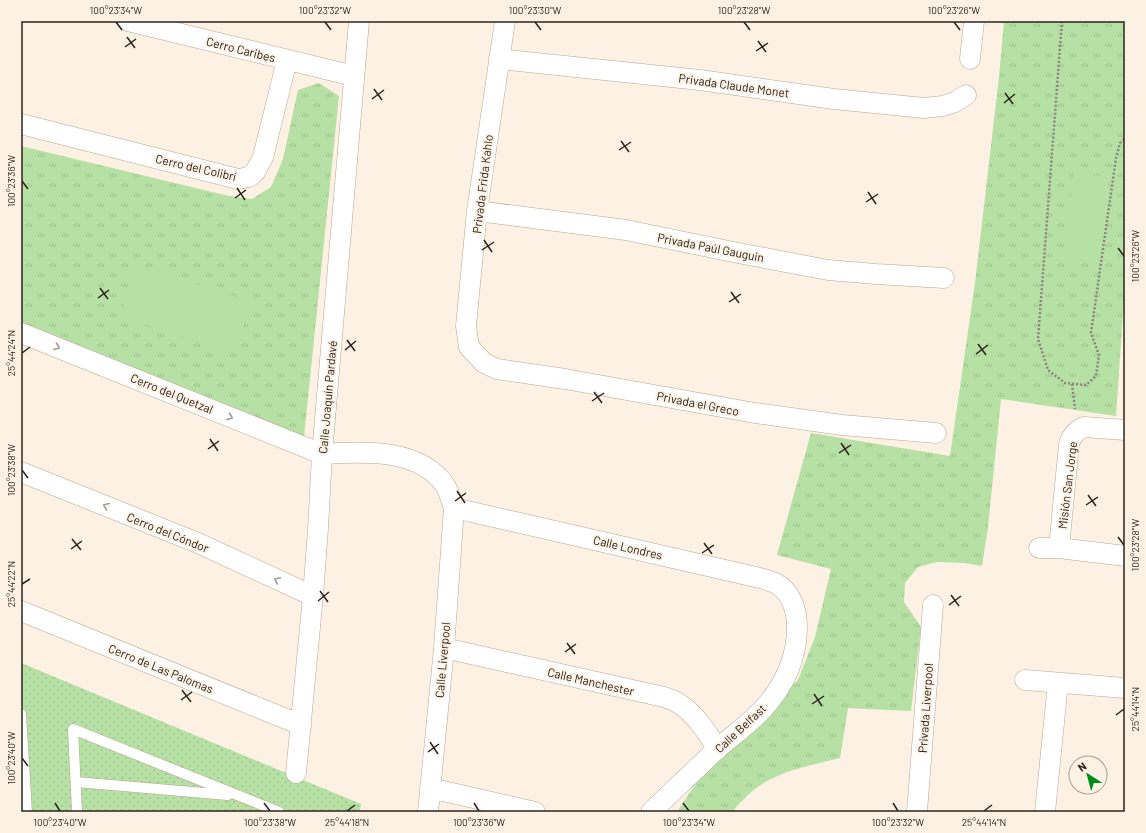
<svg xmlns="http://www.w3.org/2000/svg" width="1146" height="833" font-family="Barlow,sans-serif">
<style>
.grass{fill:url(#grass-dots)}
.park{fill:url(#park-tufts)}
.garden{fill:#b7e0a4}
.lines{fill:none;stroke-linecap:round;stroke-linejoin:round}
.service-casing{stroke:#b7a590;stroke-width:11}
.minor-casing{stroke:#b7a590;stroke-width:21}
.path{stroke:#8d8379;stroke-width:2.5;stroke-dasharray:2 2;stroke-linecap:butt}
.service{stroke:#fff;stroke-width:10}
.minor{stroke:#fff;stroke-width:20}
.oneway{stroke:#a09c98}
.ticks{fill:none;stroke:#2b231b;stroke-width:1.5}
.labels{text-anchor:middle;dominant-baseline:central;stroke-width:3.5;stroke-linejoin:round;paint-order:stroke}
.street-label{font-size:12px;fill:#2b231b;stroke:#fdf1e4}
.neatline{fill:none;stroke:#2b231b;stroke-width:1.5}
.ticks-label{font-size:10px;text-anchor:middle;fill:#2b231b}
</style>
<defs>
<pattern id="grass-dots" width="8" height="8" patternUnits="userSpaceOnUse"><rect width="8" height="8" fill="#b7e0a4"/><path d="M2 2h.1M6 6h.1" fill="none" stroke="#9ec08d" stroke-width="1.8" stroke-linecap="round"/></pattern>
<pattern id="park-tufts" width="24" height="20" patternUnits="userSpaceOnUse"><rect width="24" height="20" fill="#b7e0a4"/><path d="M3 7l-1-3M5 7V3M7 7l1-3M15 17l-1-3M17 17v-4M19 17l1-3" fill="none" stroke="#9ec08d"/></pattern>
</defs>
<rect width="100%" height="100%" fill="#fdf1e4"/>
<path class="grass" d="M21 663 361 804 360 812H21Z"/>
<path class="park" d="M1004 21H1125V283L1116 416 1001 399 988 527 982 566 964 563 937 562 918 567 905 583 904 602 921 627 911 711 848 708 840 758C805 767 768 772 743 800 739 804 735 807 734 812H677L700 777 798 680 815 637 831 569 777 555 811 433 950 456 975 283 999 77Z
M319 83 339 96 304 437 21 322V146L229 196 252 199 271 187 283 159 298 90Z"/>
<path class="garden" d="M1073 174 1109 176 1103 261 1067 258Z
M135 264 252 302 234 352 120 317Z"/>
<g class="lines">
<defs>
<path id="service" d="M21 714 27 812
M76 782 228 795
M77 812 73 729 279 812"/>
<path id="minor" d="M128 21 354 76
M505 21 477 211 466 326 469 347 484 363 497 369 565 379 755 413 842 425 936 433
M499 59 700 80 834 99 924 108 943 106 955 102 966 95
M970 59 974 21
M21 124 238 179 249 177 255 172 263 157 287 60
M477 211 626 230 738 253 828 270 876 274 944 278
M21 333 322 454C363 452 418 447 445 485 449 491 451 501 454 508L444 648 428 812
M21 472 198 543 313 596
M454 508 760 578C765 579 770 581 775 583 791 591 797 610 797 627 797 658 784 686 763 709 749 724 732 736 717 749 695 770 673 791 651 812
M1039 548H1059L1125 556
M1059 548 1069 444C1072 435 1076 431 1084 427L1125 430
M21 611 301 725
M444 648 664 697C670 699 676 701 681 705 697 716 707 733 718 749
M1025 680 1125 688
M296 773 313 596 318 529 322 454 359 21
M430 788 535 812
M917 812 933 605
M1045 812 1058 683"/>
</defs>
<use href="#service" class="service-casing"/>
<use href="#minor" class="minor-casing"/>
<path class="path" d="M1062 21 1038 339 1048 370 1065 383 1086 385 1096 376 1099 355 1091 333 1116 158 1120 143 1125 139
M1072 384 1075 409"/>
<use href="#service" class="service"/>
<use href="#minor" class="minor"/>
</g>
<defs><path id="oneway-chevron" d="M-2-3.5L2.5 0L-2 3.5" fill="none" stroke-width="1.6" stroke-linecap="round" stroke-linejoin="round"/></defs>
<g class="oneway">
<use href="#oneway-chevron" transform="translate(57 347) rotate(22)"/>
<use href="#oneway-chevron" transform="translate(230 417) rotate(22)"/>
<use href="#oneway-chevron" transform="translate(106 506) rotate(-158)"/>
<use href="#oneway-chevron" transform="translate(277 580) rotate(-155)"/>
</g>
<path class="ticks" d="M116 22 122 30M325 22 331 30M535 22 541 30M744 22 750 30M954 22 960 30M127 37 135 48M758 41 766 52M125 47 136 39M756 51 768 43M374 89 382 100M1005 93 1013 104M372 99 384 90M1004 103 1015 94M621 141 629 152M619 150 631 142M22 181 28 189M237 188 245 200M868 192 876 204M235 198 246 190M866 202 878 194M484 240 492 252M1118 248 1124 256M482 250 494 242M100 288 108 299M731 292 739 303M98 298 109 290M729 302 741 294M347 340 355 351M978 344 986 355M345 350 356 341M22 353 30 347M976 354 988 345M594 392 602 403M592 401 604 393M210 439 218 451M841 443 849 455M208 449 219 441M839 453 851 445M22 470 28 478M457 491 465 503M1088 495 1096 506M455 501 466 493M1086 505 1098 497M1118 537 1124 545M72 539 81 550M704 543 712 554M71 549 82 541M702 553 714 545M22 584 30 579M320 591 328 602M951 595 959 606M318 601 329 592M949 605 961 596M567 643 575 654M565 652 576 644M182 690 191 702M814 694 822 706M181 700 192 692M812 704 824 696M1116 715 1124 709M430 742 438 754M428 752 439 744M22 758 28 766M55 803 60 811M264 803 270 811M474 803 479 811M683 803 689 811M893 803 898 811M347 811 355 805M984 811 992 805"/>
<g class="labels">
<g class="street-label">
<text transform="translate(241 49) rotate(14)">Cerro Caribes</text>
<text transform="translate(734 85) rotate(8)">Privada Claude Monet</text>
<text transform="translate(196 167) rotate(13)">Cerro del Colibrí</text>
<text transform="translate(482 184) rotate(-83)">Privada Frida Kahlo</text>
<text transform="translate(711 247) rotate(11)">Privada Paúl Gauguin</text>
<text transform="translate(172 393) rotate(22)">Cerro del Quetzal</text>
<text transform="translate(327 397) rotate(-85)">Calle Joaquín Pardavé</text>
<text transform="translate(698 403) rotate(11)">Privada el Greco</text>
<text transform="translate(1067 485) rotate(-83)">Misión San Jorge</text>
<text transform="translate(168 532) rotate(22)">Cerro del Cóndor</text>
<text transform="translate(628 547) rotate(13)">Calle Londres</text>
<text transform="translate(442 660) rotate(-85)">Calle Liverpool</text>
<text transform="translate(161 668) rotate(22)">Cerro de Las Palomas</text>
<text transform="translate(591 681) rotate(13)">Calle Manchester</text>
<text transform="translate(925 708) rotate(-86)">Privada Liverpool</text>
<text transform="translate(740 728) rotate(-43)">Calle Belfast</text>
</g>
</g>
<rect width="1146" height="833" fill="none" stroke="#fdf1e4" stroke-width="44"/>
<g transform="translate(1088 775) rotate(324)"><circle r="19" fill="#fdf1e4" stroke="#a99f94"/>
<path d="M0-3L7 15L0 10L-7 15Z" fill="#008c1c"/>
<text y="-6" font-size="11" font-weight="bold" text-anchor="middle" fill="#2b231b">N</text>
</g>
<rect x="22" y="22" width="1102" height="789" class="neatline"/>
<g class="ticks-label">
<text x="116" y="14">100°23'34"W</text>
<text x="325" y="14">100°23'32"W</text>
<text x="535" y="14">100°23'30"W</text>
<text x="744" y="14">100°23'28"W</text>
<text x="954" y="14">100°23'26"W</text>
<text transform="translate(11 181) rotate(-90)" y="4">100°23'36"W</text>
<text transform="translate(1135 256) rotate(-90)" y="4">100°23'26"W</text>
<text transform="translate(11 353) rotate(-90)" y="4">25°44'24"N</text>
<text transform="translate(11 470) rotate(-90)" y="4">100°23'38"W</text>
<text transform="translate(1135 545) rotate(-90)" y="4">100°23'28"W</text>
<text transform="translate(11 584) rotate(-90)" y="4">25°44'22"N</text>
<text transform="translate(1135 709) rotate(-90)" y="4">25°44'14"N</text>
<text transform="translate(11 758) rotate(-90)" y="4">100°23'40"W</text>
<text x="60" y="826">100°23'40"W</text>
<text x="270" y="826">100°23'38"W</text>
<text x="347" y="826">25°44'18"N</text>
<text x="479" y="826">100°23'36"W</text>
<text x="689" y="826">100°23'34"W</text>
<text x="898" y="826">100°23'32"W</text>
<text x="984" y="826">25°44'14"N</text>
</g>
</svg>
